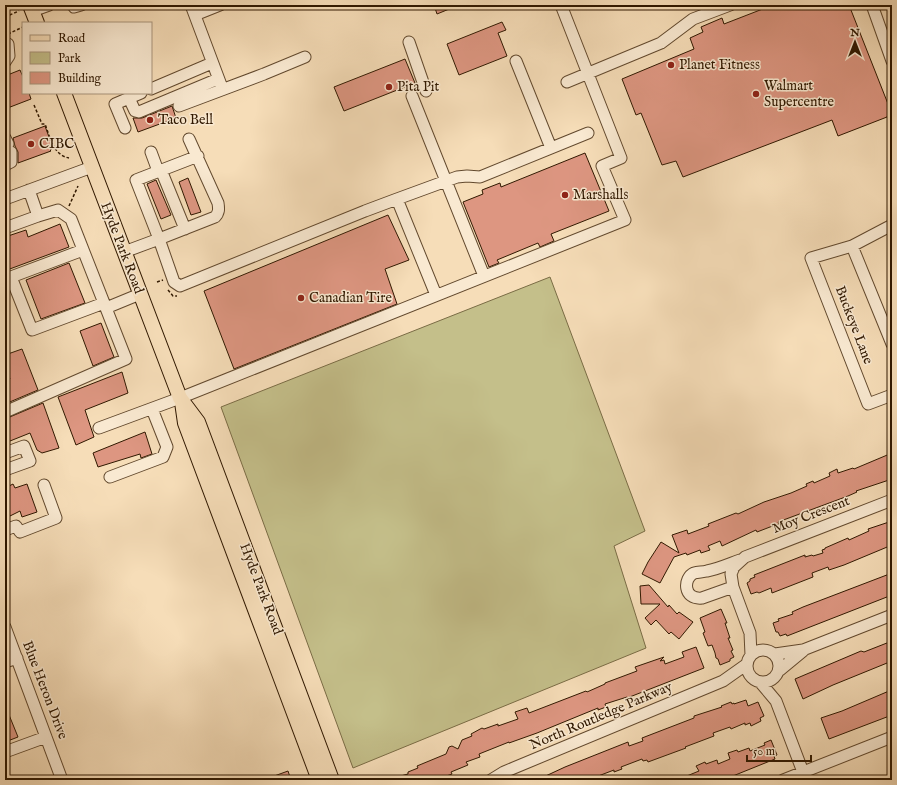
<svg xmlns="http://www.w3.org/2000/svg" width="897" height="785" font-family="'IM FELL English',serif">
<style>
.green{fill:#c4bf8a;stroke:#7a6c45}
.building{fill:#dd9681;stroke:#301800}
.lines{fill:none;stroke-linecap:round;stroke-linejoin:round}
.minor-casing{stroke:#62492e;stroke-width:13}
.major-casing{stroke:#301800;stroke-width:16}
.path{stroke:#301800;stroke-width:1.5;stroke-dasharray:3 2;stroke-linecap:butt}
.minor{stroke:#f9e9d1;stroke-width:11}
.major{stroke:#f6ddb8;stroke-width:14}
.poi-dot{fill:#8f2418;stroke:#f9e9d1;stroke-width:1.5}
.labels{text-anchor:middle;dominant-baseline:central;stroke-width:3;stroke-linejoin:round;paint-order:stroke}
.poi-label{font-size:14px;fill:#301800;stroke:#f9e9d1;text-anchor:start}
.street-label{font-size:14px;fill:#301800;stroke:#f9e9d1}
</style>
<rect width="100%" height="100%" fill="#f6ddb8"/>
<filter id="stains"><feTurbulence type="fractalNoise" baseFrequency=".005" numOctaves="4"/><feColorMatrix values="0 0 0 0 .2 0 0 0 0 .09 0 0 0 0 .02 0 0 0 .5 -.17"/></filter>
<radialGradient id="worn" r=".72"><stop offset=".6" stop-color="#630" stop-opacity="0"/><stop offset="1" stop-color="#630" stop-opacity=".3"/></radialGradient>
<path class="green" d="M550 277 645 531 614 546 646 648 353 768 221 407Z"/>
<path class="building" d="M434 5H459L437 14Z
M773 5H849L890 109 887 117 838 136 832 120 683 177 676 161 662 165 641 113 636 115 622 79 694 49 690 38 703 32 701 27 722 18 724 24Z
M502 22 506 30 498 33 507 56 459 75 447 44Z
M405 59 415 83 344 111 334 87Z
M20 70 23 77V93H29L31 99 5 109V76Z
M172 106 176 118 138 132 133 118H142Z
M45 126 53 148 50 150 51 151 18 163V152L15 146 13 138Z
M585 153 609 211 551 234 554 241 540 247 538 243 497 260 499 263 489 267 463 202 483 194 482 190 500 183 501 187Z
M188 178 201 212 191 215 179 182Z
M156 180 171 215 161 219 147 184Z
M388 215 409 260 385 269 397 304 234 369 204 291Z
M60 224 69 247 7 270 5 264V237L26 230 28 237Z
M69 263 85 303 41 319 26 280Z
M101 323 114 357 93 366 80 331Z
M22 349 38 390 5 404V381L10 379 5 368V355Z
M122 372 128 393 85 410 94 437 76 445 58 397Z
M43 403 59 448 42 453 37 450 30 433 5 443V419Z
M145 432 152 454 141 458 140 454 98 467 93 453Z
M892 453V479L856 491 857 492 848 496 778 522 779 524 770 527 757 532 756 530 722 546 720 541 708 546 710 550 701 553 700 550 687 555 686 553 674 557 660 583 642 574 648 562 661 542 679 553 672 535 687 530 688 534 709 526 708 524 736 513 738 514 764 502 791 493 807 486 806 484 813 481 814 483 830 476 829 473 837 469 838 473 853 468 854 469Z
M13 484 15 488 27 484 37 512 22 517 20 511 10 516 5 504V488Z
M892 521V545L844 565 829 570 828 567 812 573 813 577 772 593 771 588 759 593 757 592 751 594 747 583 750 581V579L755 577 754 575 805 555V557L812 555 813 556 823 553 822 550 825 549V548L848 538 849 540 869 531 868 529Z
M892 573V595L787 636 786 634 780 636 778 632H776L773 623 779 621 778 619 793 614 792 612 803 607Z
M649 585 668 607 669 605 677 614 679 612 693 622 679 639 671 632 669 634 656 620 651 625 645 618 660 604H641L640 586Z
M721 609 727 623H725L730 638H728L733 650 731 651 734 657 730 659V661L720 665 718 659 716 658 715 653 712 645 708 646 703 633 705 632 700 618Z
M892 641V661L833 685 803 699 795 679 861 651 864 652Z
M696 647 704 668 627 698V697L605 704 606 707 598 710V708L537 733 509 743V742L479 754 480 757 466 762 468 765 451 772 452 774 435 780H393V778L408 774V772L418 768 417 766 446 754 449 747 452 746 458 749 462 740 472 736 471 734 482 728 484 729 498 724V726L518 719 515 712 527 708 529 713 586 691 587 692 605 684V683L637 671 635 667 664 657 660 661 664 660 665 664 684 657 682 652Z
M889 691 892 699V715L829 739 821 718 842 711Z
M746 700 748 706 758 702 764 716 760 718 761 721 751 726 750 723 745 725V723L731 729 730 727 713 733 714 736 685 747 686 748 648 762 647 760 643 761 642 759 621 767 622 769 614 772V770L593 778V780H537L565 767 628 742 629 746 643 741 642 738 694 718V716L722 707 721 706 731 702 732 704 734 703V704Z
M5 705 18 737 5 742Z
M771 740 777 755 774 756 775 759 723 780H677L699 771 696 766 705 762 706 764 717 760 718 764 730 759 728 753 737 750 738 752 749 748 750 751 765 745 764 743Z
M288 771 291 780H266V779Z"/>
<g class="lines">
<defs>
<path id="minor" d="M73 5 74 7 81 5
M191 5 221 85
M872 5 892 61
M32 11 49 5
M195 15 220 5
M409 42 426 91
M5 44H8L9 56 5 62
M516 61 551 148
M567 82 661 43 693 19 730 5
M151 89 212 63
M412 96 484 276
M129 98 135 111 139 112 218 79
M179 106 264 74 305 57
M125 128 115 104 141 93
M5 138 8 144
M189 139 218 203C219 209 219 213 215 217L159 239 136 180 198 156
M151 152 158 171
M5 165 11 162V152
M161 170 185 229
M29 190 38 216
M5 199 92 167
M397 199 457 177 467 176 480 177 588 133
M892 225 852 246 811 258 868 404 892 395
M5 228 38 216 58 210 71 219 126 359 5 412
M852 246 892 344
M83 250 11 277 32 330 104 303
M124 252 159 239 174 282 180 286 365 211 397 199 436 295
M106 308 140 294
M99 428 180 398 625 220 602 166 621 158 561 5
M5 453 24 446 30 461 5 470
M110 477 163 457 167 447 152 409
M5 530 16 526 20 532 56 518 44 485
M733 587 702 598C683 600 683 578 694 573 698 572 703 572 707 571 718 569 729 564 740 560
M5 627 62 780
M747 666a16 16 0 1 1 32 0a16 16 0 1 1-32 0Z
M775 654 803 650 892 615
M751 655 750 633 733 587 731 574 734 567 745 557 892 500
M5 662 17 658
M780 670 803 651
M760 682 776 701 806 780
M5 752 46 737
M491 780 504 772 723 681 747 664
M783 780 892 737"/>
<path id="major" d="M30 5 37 23
M64 93 180 398 198 422 332 780
M182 402 185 423 319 780"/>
</defs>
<use href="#minor" class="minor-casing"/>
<use href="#major" class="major-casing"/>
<path class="path" d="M5 17 19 11
M8 34 23 27
M34 105 42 124H45C50 137 53 155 69 158
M69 206 78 186
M157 282 163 280
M168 290 173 296H177"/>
<use href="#minor" class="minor"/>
<use href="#major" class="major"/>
</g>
<g class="poi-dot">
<circle cx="671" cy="65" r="4"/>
<circle cx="389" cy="87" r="4"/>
<circle cx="756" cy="94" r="4"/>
<circle cx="150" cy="120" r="4"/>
<circle cx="31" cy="144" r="4"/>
<circle cx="565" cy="195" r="4"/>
<circle cx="301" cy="298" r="4"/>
</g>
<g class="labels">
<g class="poi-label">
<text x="679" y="65">Planet Fitness</text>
<text x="764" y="86">Walmart<tspan x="764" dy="16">Supercentre</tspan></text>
<text x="397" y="87">Pita Pit</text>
<text x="158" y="120">Taco Bell</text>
<text x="39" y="144">CIBC</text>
<text x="573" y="195">Marshalls</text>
<text x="309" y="298">Canadian Tire</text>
</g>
<g class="street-label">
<text transform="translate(122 248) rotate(69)">Hyde Park Road</text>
<text transform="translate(854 325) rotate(69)">Buckeye Lane</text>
<text transform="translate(811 515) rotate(-21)">Moy Crescent</text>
<text transform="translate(261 589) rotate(69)">Hyde Park Road</text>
<text transform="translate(45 690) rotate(69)">Blue Heron Drive</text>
<text transform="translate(601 716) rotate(-23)">North Routledge Parkway</text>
</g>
</g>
<rect width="897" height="785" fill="none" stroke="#f6ddb8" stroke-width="20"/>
<rect x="6" y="6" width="885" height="773" fill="none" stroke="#301800" stroke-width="2"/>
<rect x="10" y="10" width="877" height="765" fill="none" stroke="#301800"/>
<rect x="22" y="22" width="130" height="72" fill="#f9e9d1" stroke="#a9957d"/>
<rect x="30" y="35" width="20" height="6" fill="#f6ddb8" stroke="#a9957d"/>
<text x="58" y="42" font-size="12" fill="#301800">Road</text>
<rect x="30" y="52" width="20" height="12" fill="#c4bf8a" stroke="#a9957d"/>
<text x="58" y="62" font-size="12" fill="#301800">Park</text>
<rect x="30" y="72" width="20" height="12" fill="#dd9681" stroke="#a9957d"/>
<text x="58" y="82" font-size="12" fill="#301800">Building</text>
<g transform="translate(855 42)" stroke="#f9e9d1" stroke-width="3" paint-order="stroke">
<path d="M0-3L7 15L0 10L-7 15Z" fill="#301800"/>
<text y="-6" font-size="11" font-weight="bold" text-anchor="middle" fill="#301800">N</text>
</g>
<path d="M747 755v6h64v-6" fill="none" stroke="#301800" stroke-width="2"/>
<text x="753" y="755" font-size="12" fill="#301800" stroke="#f9e9d1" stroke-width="3" paint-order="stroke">50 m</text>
<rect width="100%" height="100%" filter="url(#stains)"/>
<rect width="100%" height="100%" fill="url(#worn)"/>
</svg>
